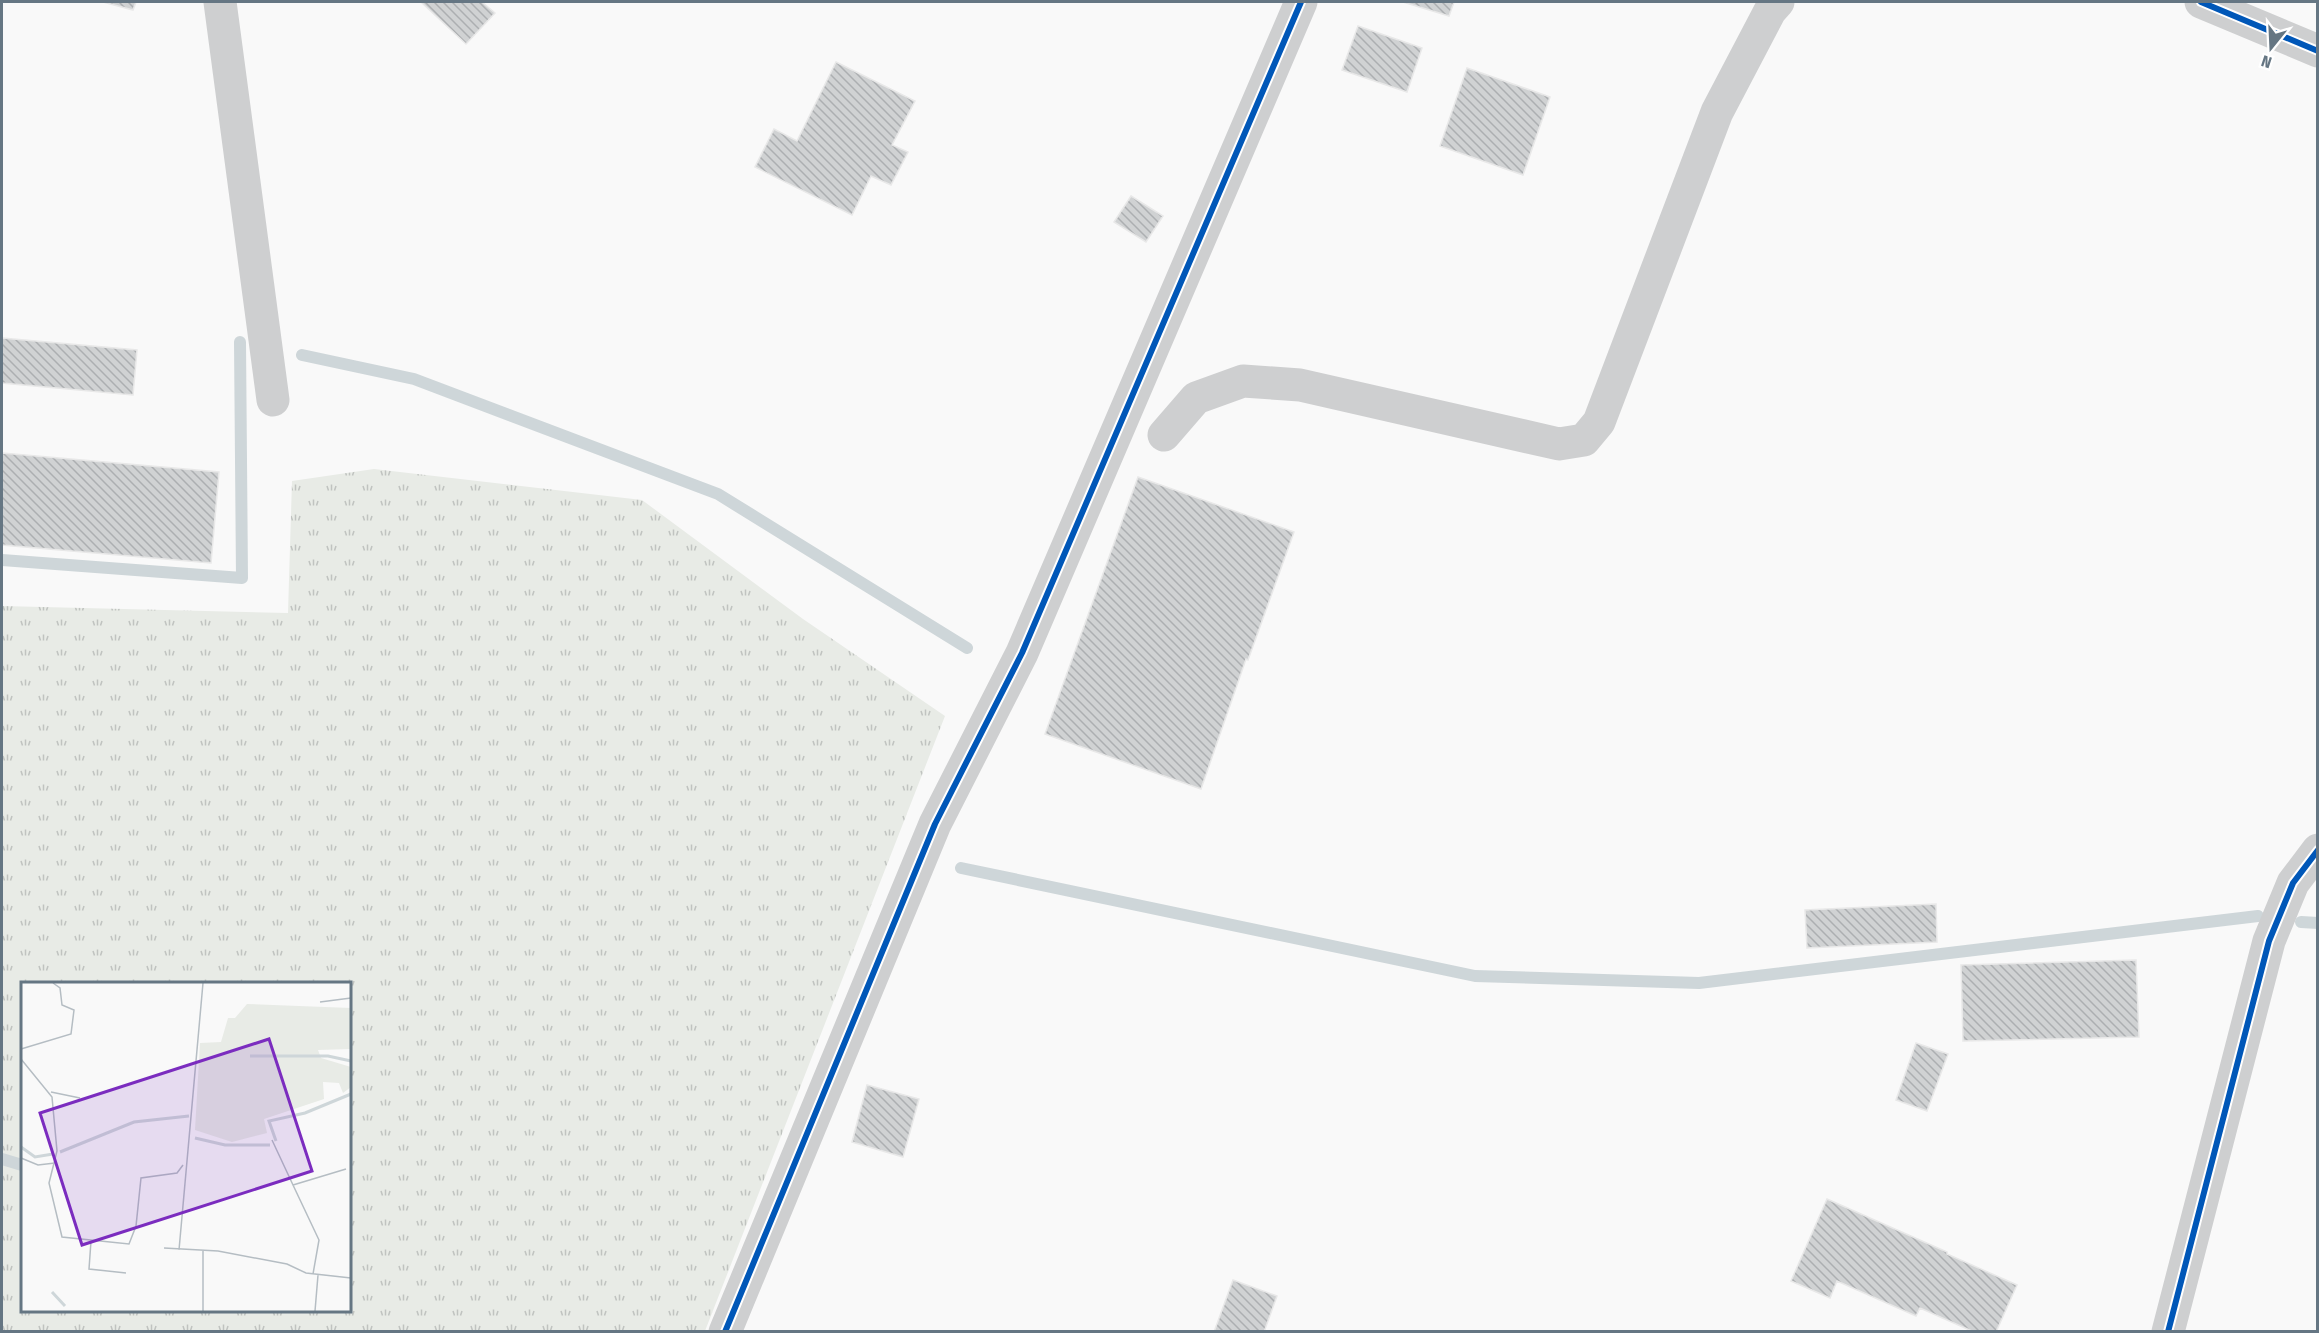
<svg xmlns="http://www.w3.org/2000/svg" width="2319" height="1333" font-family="'Fira Sans Condensed',sans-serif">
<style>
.grass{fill:url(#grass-tufts);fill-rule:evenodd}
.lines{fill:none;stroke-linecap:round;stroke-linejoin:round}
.stream{stroke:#ced6d9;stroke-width:12}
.building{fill:url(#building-back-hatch);stroke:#e8e8e8;stroke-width:1.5}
.minor{stroke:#cecfd0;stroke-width:33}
.cycleway-casing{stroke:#fff;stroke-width:10}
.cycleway{stroke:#0057b8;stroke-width:6}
.inset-river{fill:none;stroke:#ced6d9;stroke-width:3}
.inset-road{fill:none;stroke:#b5bdc3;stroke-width:1.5}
.view{fill:#7b2cbf;fill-opacity:0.15;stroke:#7b2cbf;stroke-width:3}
.inset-edge{fill:none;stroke:#657683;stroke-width:3}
</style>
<defs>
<pattern id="grass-tufts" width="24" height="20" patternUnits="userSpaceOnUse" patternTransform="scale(1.5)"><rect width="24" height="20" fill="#e8ebe6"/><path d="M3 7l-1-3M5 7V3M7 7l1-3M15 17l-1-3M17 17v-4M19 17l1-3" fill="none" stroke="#c0c3c0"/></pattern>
<pattern id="building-back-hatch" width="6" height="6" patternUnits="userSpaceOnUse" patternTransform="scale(1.5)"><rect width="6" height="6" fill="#d0d2d3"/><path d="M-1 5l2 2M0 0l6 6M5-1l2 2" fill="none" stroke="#acafb1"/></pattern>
</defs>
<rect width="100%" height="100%" fill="#f9f9f9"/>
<path class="grass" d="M374 469 642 500 803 619 945 716 705 1331H2V606L288 613 292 481ZM22 984H350V1310H22Z"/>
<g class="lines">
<path class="stream" d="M302 355 414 379 718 494 967 648
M2 560 242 578 240 342
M961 868 1475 976 1699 983 2258 916
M2301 922 2318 923
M2 1159 22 1165"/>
</g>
<path class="building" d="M103 2H136L133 10Z
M421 2H482L495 13 466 44Z
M1403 2H1454L1449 16Z
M1358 26 1422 48 1407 92 1342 70Z
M836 62 915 101 892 145 908 152 891 185 871 176 852 215 755 167 774 129 797 141Z
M1467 68 1550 97 1523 175 1440 146Z
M1131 196 1163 216 1146 242 1114 222Z
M2 338 137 350 133 395 2 383Z
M2 453 219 472 211 563 2 545Z
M1138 477 1294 532 1248 660 1246 659 1201 789 1045 734Z
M1936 904 1937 942 1807 948 1805 910Z
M2136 960 2139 1037 1963 1041 1961 965Z
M1916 1043 1948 1054 1927 1111 1896 1100Z
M867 1085 919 1099 903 1157 852 1142Z
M1827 1199 1947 1252V1254L2017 1285 1996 1332H1974L1920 1308 1916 1316 1837 1281 1830 1298 1791 1281Z
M1233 1280 1277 1296 1264 1332H1214Z"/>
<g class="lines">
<path class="minor" d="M220 2 273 400
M2201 2 2318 51
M1164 435 1196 398 1243 381 1300 385 1559 444 1584 440 1599 422 1717 112 1770 11 1778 2
M725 1332 935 824 1022 653 1301 2
M2168 1332 2269 941 2293 883 2318 850"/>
<defs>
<path id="cycleway" d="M2201 2 2318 51
M725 1332 935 824 1022 653 1301 2
M2168 1332 2269 941 2293 883 2318 850"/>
</defs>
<use href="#cycleway" class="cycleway-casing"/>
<use href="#cycleway" class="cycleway"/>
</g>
<g transform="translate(21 982)">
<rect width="330" height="330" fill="#f9f9f9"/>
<path d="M226 22 330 26V67L297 68 300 76 330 85V105L322 111 318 101 302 100 303 117 243 137 246 151 211 160 174 148 179 61 200 60 207 36H214Z" fill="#e8ebe6"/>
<path class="inset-river" d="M229 74H307L330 79M174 156 204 163H249M255 159 248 139 284 131 330 112M0 165 14 175 32 172M39 170 113 140 168 134M31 310 44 324"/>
<path class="inset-road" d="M299 20 330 16M0 67 50 52 53 28 41 23 39 6 32 1M0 77 31 115 36 169 28 201 41 255 108 262 115 244 120 196 156 191 162 183M30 110 59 116M251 158 272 203M0 176 17 183 34 181M70 259 68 287 105 291M143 266 197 269 266 282 285 291 330 296M158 268 182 1M292 292 298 258 272 203 325 187M182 329V269M294 329 297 293"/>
<path class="view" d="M248 57 291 189 61 263 19 131Z"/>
<rect width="330" height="330" class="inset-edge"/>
</g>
<rect width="2319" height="1333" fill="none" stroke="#657683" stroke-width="6"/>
<g transform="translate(2271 48) rotate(198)" stroke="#ffffff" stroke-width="4.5" paint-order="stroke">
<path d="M0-4.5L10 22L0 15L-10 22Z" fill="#657683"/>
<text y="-9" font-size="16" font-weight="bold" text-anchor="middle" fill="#657683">N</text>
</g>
</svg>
